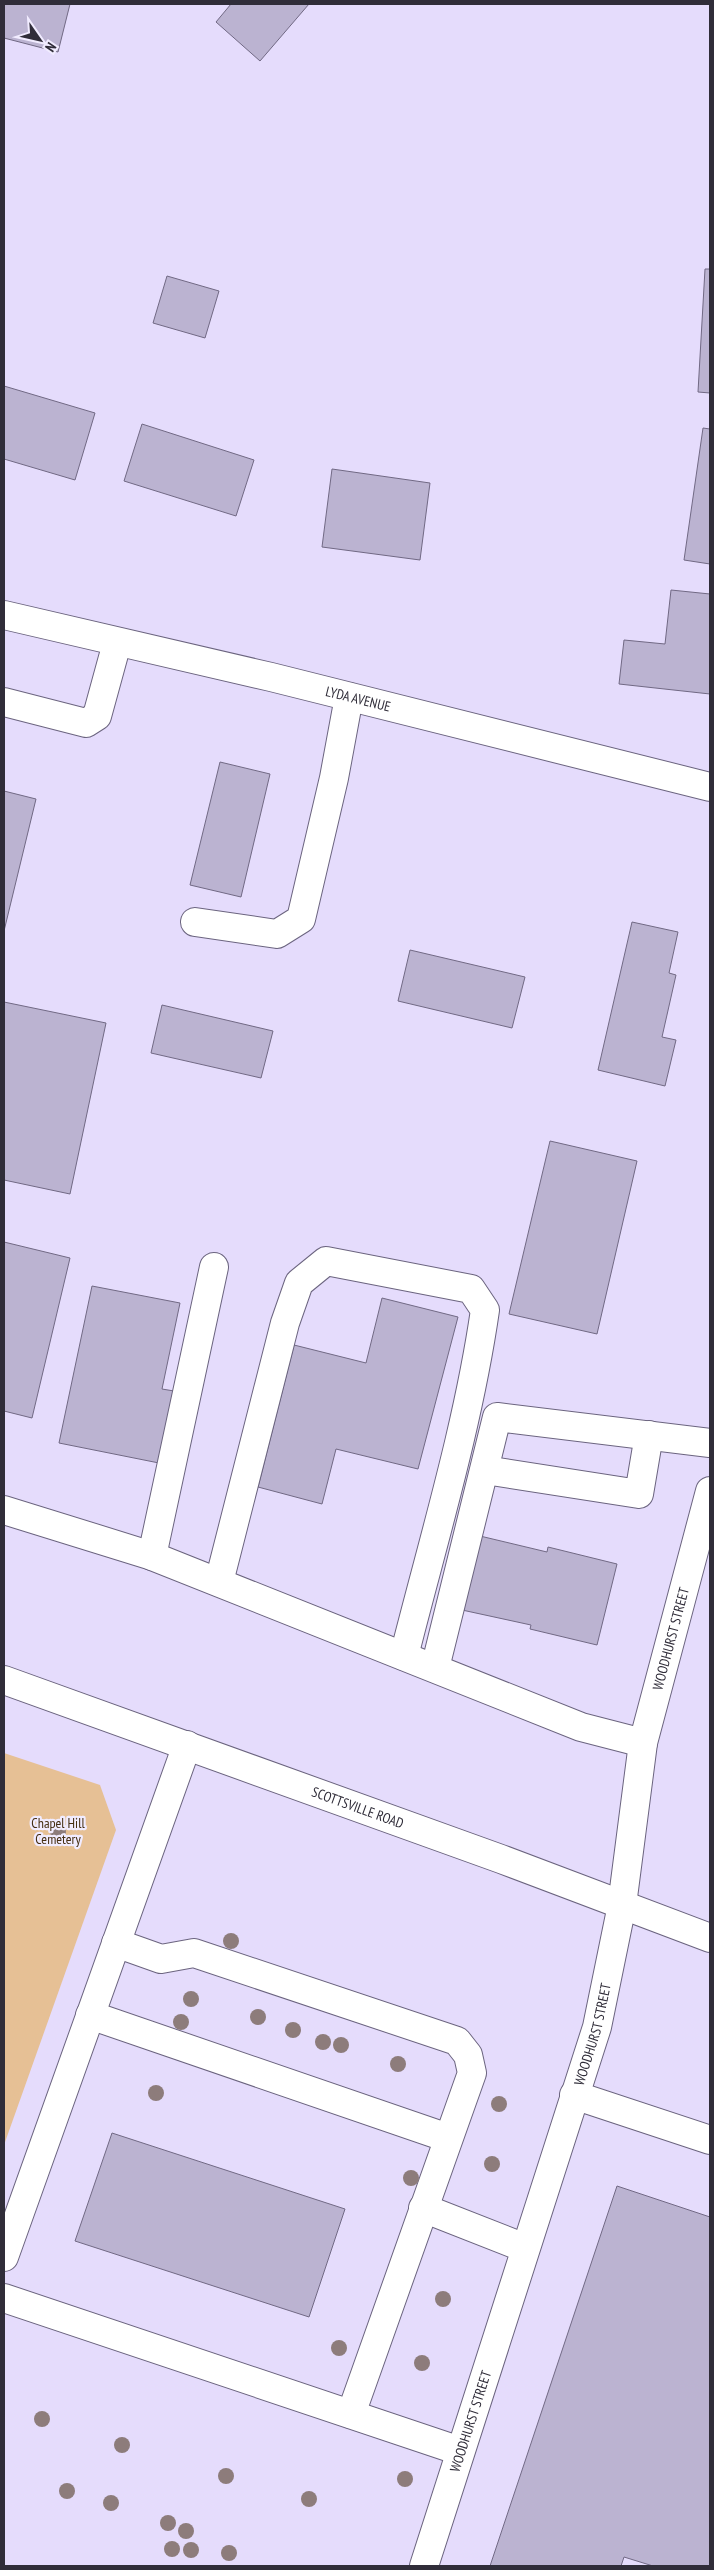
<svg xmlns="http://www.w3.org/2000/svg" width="714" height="2570" font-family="'PT Sans Narrow',sans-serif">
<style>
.green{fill:#e6c095}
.building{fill:#bbb3d1;stroke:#716984}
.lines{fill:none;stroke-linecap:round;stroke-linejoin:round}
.minor-casing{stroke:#6b647f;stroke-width:30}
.major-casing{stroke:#6b647f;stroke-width:30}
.minor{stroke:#fff;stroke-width:28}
.major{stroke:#fff;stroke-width:28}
.tree{fill:#8d7c7b}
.labels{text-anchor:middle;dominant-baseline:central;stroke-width:4.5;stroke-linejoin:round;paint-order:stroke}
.street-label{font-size:14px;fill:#302d39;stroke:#f1ecff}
.park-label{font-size:14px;fill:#452e12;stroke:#f1ecff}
</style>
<rect width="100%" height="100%" fill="#e5dcfc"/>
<path class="green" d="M4 1753 100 1785 116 1830 4 2145Z"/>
<path class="building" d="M4 4H70L58 52 4 38Z
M231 4H309L260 61 216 22Z
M705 269H710V393L698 392Z
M167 276 219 291 205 338 153 323Z
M4 386 95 413 75 480 4 459Z
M142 424 254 460 236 516 124 481Z
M703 428 710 429V564L684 560Z
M332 469 430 483 420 560 322 547Z
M671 590 710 594V694L619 684 624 640 665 644Z
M220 762 270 774 241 897 190 885Z
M4 791 36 799 4 931Z
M632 922 678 932 669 973 676 975 662 1037 676 1040 665 1086 598 1070Z
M410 950 525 977 512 1028 398 1001Z
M4 1002 106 1023 70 1194 4 1180Z
M162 1005 273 1031 261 1078 151 1053Z
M550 1141 637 1161 597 1334 509 1314Z
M4 1242 70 1258 32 1418 4 1411Z
M92 1286 180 1303 162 1389 174 1391 159 1463 59 1443Z
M382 1298 458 1317 418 1469 336 1449 322 1504 258 1487 294 1345 366 1363Z
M480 1536 547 1552 548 1547 617 1564 597 1645 530 1629 531 1625 462 1610Z
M112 2133 345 2209 309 2317 75 2241Z
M617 2186 710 2217V2566H653L624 2557 621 2566H490Z"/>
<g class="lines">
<defs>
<g id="minor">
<path id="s1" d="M4 615 271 677 710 787"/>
<path d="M4 702 86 723 97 716 117 643"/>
<path d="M195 922 277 934 301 919 334 778 349 697"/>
<path d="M485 1470 639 1494 649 1435"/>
<path d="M4 1510 152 1556 581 1727 643 1743"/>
<path d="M152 1556 214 1267"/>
<path d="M219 1582 285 1323 299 1283 326 1261 471 1289 485 1310C468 1427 433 1541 404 1656"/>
<path d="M435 1668 497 1417 710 1443"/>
<path d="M116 1943 161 1959 194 1953 457 2041 468 2055 472 2073 351 2414"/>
<path d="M90 2015 448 2138"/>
<path d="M574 2095 710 2140"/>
<path d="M423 2208 525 2248"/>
<path d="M4 2257 187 1745"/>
<path d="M4 2298 460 2451"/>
<path id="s2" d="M424 2566 597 2027 622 1905 643 1743 710 1491"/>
</g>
<g id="major">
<path id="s3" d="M4 1680 501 1859 710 1938"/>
</g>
</defs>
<use href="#minor" class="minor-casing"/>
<use href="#major" class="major-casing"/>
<use href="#minor" class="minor"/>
<use href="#major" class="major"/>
</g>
<g class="tree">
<circle cx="58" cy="1832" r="8"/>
<circle cx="231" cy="1941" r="8"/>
<circle cx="191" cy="1999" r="8"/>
<circle cx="258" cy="2017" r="8"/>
<circle cx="181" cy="2022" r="8"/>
<circle cx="293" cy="2030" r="8"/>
<circle cx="323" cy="2042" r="8"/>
<circle cx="341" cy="2045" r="8"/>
<circle cx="398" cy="2064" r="8"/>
<circle cx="156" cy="2093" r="8"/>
<circle cx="499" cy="2104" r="8"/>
<circle cx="492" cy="2164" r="8"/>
<circle cx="411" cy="2178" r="8"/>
<circle cx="443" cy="2299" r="8"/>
<circle cx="339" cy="2348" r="8"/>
<circle cx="422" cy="2363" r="8"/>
<circle cx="42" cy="2419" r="8"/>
<circle cx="122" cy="2445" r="8"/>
<circle cx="226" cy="2476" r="8"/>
<circle cx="405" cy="2479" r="8"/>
<circle cx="67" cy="2491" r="8"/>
<circle cx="309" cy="2499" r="8"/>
<circle cx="111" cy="2503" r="8"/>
<circle cx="168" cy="2523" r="8"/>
<circle cx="186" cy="2531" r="8"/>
<circle cx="172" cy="2549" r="8"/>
<circle cx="191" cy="2550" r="8"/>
<circle cx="229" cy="2553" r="8"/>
</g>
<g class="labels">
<g class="street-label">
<text stroke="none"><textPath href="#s1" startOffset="364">LYDA AVENUE</textPath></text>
<text stroke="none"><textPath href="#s2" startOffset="962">WOODHURST STREET</textPath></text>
<text stroke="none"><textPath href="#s3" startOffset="376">SCOTTSVILLE ROAD</textPath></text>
<text stroke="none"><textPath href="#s2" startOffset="558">WOODHURST STREET</textPath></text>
<text stroke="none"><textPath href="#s2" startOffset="152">WOODHURST STREET</textPath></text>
</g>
<g class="park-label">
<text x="58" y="1823">Chapel Hill<tspan x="58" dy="16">Cemetery</tspan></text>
</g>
</g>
<rect width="714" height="2570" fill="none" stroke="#302d39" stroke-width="10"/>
<g transform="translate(40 40) rotate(124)" stroke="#f1ecff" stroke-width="4" paint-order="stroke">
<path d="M0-4L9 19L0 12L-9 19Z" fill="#302d39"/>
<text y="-8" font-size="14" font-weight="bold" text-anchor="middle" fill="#302d39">N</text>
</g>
</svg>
